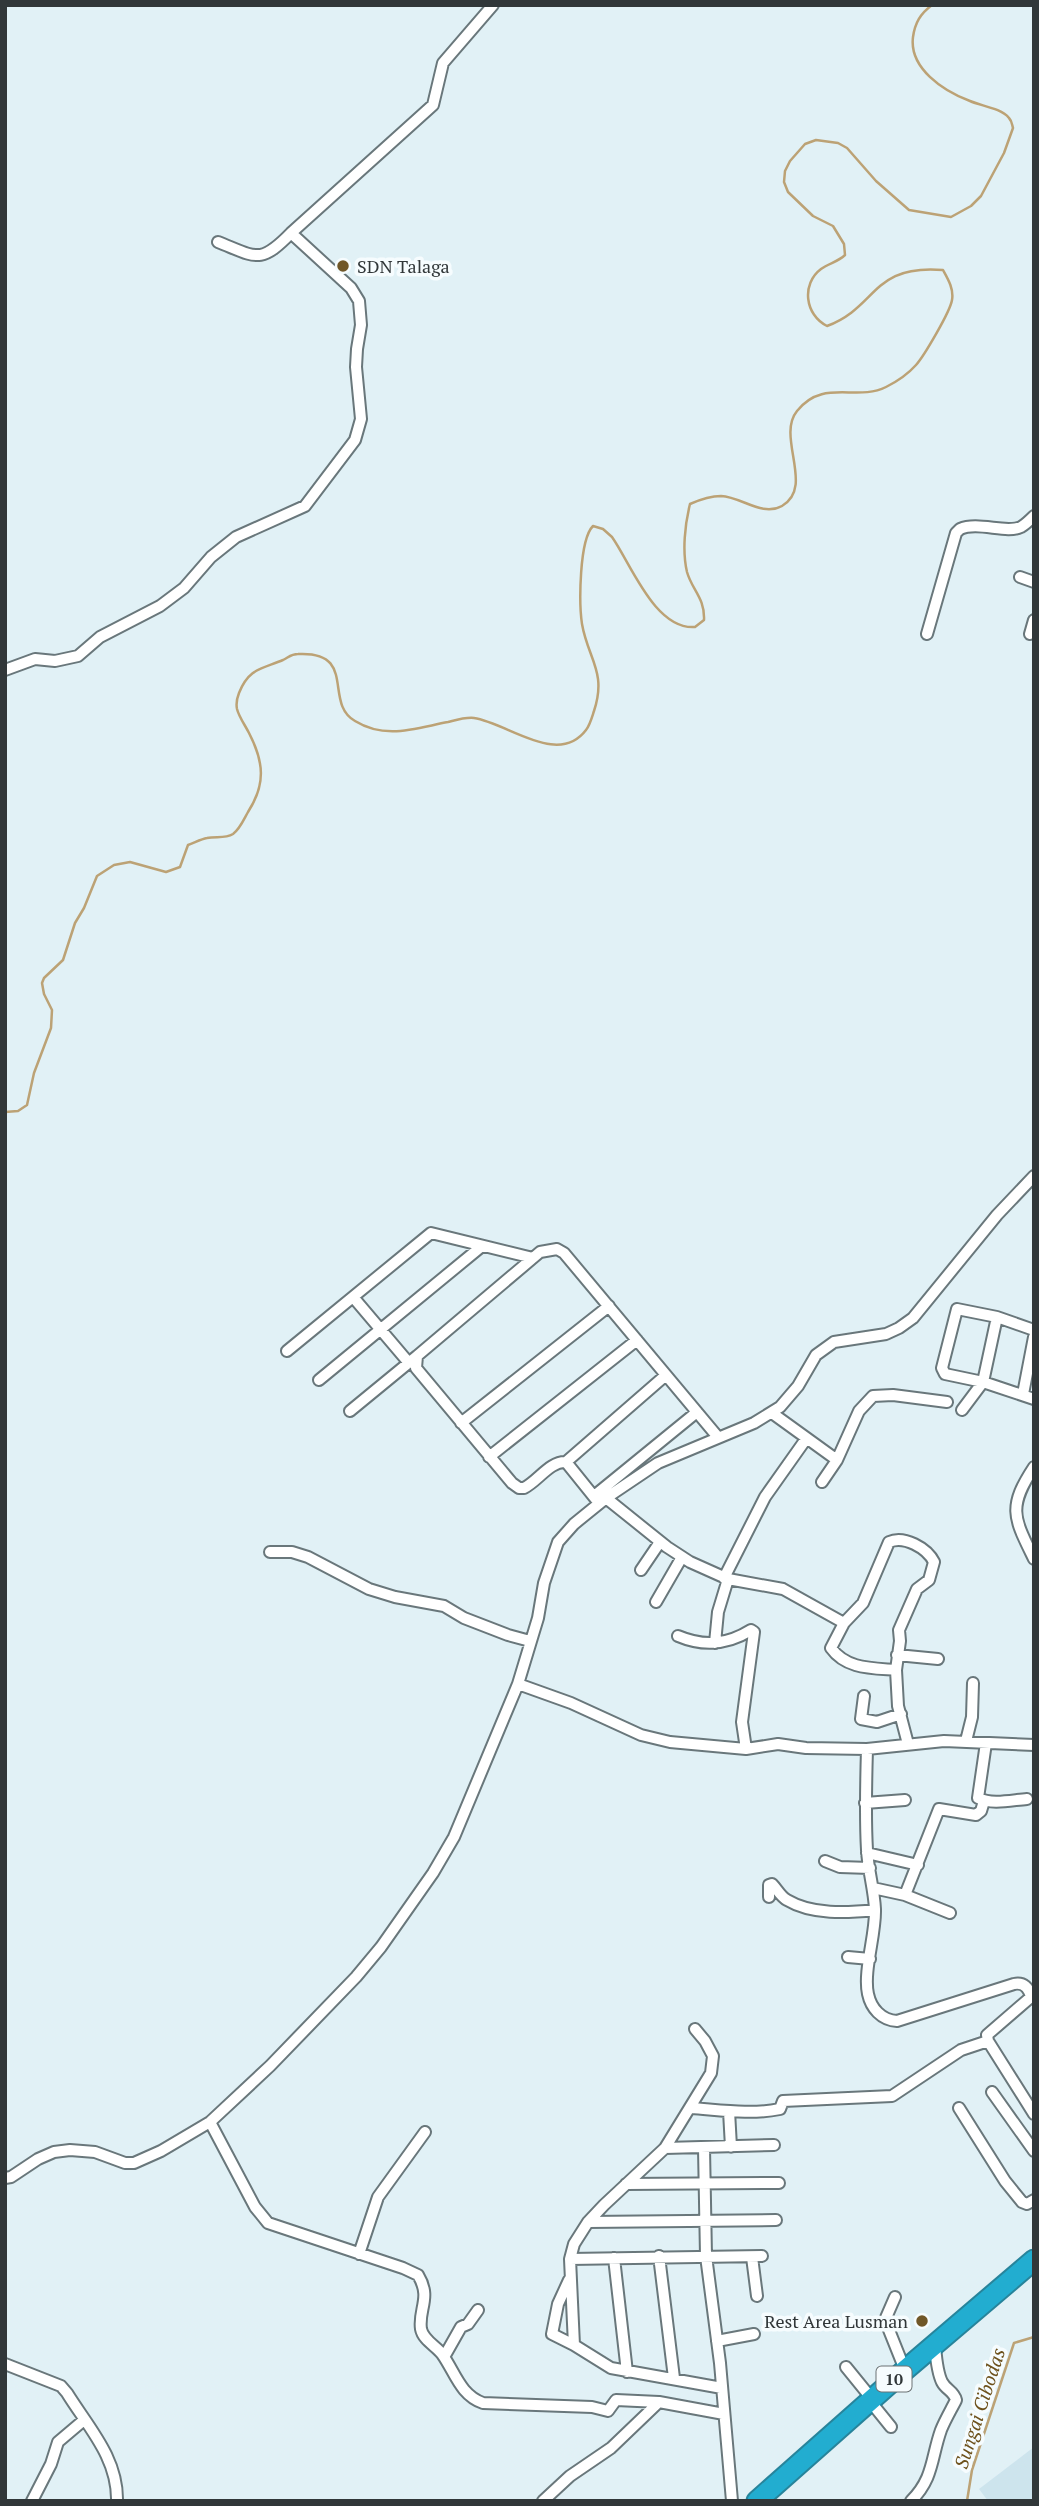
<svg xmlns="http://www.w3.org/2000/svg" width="1039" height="2506" font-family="'PT Serif',serif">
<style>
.built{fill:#cde4ed}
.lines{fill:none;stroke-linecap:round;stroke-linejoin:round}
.stream{stroke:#bca275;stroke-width:2.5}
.street-casing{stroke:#69777b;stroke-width:14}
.highway-casing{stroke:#27849b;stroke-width:23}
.street{stroke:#fff;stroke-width:10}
.highway{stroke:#22add0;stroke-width:19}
.poi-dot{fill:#705728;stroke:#f6fcfe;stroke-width:2.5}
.labels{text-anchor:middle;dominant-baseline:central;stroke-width:7;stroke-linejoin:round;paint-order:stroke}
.shield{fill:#f6fcfe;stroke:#6c7274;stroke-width:2}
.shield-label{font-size:16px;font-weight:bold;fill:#313739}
.poi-label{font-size:18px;fill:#313739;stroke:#f6fcfe;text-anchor:start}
.water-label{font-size:19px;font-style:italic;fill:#6d511c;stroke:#f6fcfe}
</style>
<rect width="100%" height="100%" fill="#e1f1f6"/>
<path class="built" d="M1034 2447V2501H988L979 2489Z"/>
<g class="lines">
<path class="stream" d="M5 1112 18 1111 27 1105 34 1073 51 1028 52 1010 44 994 42 983 44 978 63 960 75 923 84 908 97 876 114 865 130 862 166 872 180 867 188 845C194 843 201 839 207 838 216 836 225 839 233 834 240 829 244 819 248 812 266 784 264 762 249 733 245 725 239 717 237 709 236 704 237 698 239 693 249 668 262 669 283 660 289 657 291 654 298 654 358 651 323 703 355 721 386 740 416 728 448 722 456 720 466 717 474 718 508 723 558 767 586 730 590 725 592 717 594 711 607 672 588 659 582 624 579 604 579 540 593 526L603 529 612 537C631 564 655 630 695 627L704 620C705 598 692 590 687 572 682 551 685 524 690 504 699 500 711 496 721 496 742 497 762 517 782 506 815 487 776 437 797 411 823 378 856 402 886 387 896 382 908 374 916 365 924 356 950 312 952 300 954 289 948 279 943 270 871 264 878 307 827 326 805 315 801 284 821 269 829 263 838 262 845 255L844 244 833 226 813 216 788 192 784 182 785 171 790 161 805 144 816 140 838 143 847 148 876 181 909 210 951 217 971 206 981 196 1004 153 1013 128C1012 125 1012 121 1009 118 1001 108 981 106 970 101 943 91 909 68 913 37 915 23 920 14 932 5
M967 2501 972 2470 1014 2343 1034 2337"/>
<defs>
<path id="street" d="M218 242C256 257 260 265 291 233
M1020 577 1034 582
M927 634 956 533 960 529C978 521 1006 534 1021 527 1026 524 1030 520 1034 516
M1030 634 1034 620
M5 670 35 659 55 661 78 656 100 637 160 606 184 588 211 557 236 537 305 506 355 440 361 419 356 367 357 349 361 325 359 301 351 288 291 233 433 105 443 63 493 5
M353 1297 409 1363
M1034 1330 997 1317 957 1309 942 1368 945 1374 983 1382 1034 1399
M287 1351 431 1233 533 1258
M319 1380 482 1246
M1023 1394 1034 1337
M962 1410 983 1382 997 1317
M350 1411 417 1356
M772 1413 837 1460
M461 1423 609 1306
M489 1457 637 1340
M566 1462 666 1375
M1034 1467C1007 1508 1014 1518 1034 1559
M822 1482 837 1460 859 1411 873 1396 893 1395 947 1402
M594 1496 697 1412
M606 1498 667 1547 690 1562 728 1579 783 1589 844 1623 831 1648C846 1669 871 1668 896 1670
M599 1503 566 1462C550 1461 538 1481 524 1488H519L512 1483 416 1368 417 1356 540 1252 557 1249 564 1253 717 1436
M270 1552H292L308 1557 369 1589 395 1597 444 1606 464 1618 508 1635 530 1641
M641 1570 660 1542
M724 1578 765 1497 806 1439
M656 1602 682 1557
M844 1623 863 1603 889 1542C904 1535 927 1548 934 1562L929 1580 917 1589 899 1630 900 1641 896 1670 898 1706 908 1744
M678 1636C704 1647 727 1645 751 1630L754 1632 742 1722 746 1749
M715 1643 718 1612 728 1579
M897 1655 938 1659
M518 1684 571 1703 641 1735 670 1742 746 1749 778 1744 806 1748 867 1749 944 1741 1034 1745
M864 1696 861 1719 877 1722 901 1714
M966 1741 972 1717 973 1683
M986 1743 978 1798C992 1805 1012 1800 1027 1799
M867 1749C866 1783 865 1816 867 1850 868 1870 874 1889 875 1909 876 1934 863 1971 868 1994 871 2008 881 2020 897 2021L1014 1984C1024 1982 1029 1988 1031 1997L987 2035 988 2041 1034 2114
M865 1803 905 1800
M867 1853 918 1865
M825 1861 840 1867 870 1868
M873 1888 905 1895 950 1913
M905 1895 939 1809 976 1815 981 1811 984 1801
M769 1897V1885L772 1884C777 1889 781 1897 787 1900 812 1915 847 1913 875 1910
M848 1957 870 1959
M695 2029 705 2041 713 2056 711 2073 665 2148 604 2205 588 2222 574 2244 570 2259 574 2345 611 2368 722 2388
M992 2092 1034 2151
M691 2108C720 2110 751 2115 780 2109L783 2101 892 2096 961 2050 988 2041
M959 2108 1005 2181 1022 2202 1027 2204 1034 2200
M729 2111 731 2147
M210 2122 255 2207 268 2223 403 2268 418 2275C432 2298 418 2309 421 2329 423 2340 436 2346 442 2354 455 2372 460 2395 483 2403L592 2407 608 2411 616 2400 659 2402 724 2414
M665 2148 774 2145
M704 2148 706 2256 720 2363 732 2501
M5 2178 11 2177 38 2159 54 2152 70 2150 95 2152 125 2163H134L161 2151 210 2122 270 2066 356 1977 381 1947 433 1873 454 1837 518 1684 538 1618 544 1583 558 1542 574 1524 606 1498 658 1463 754 1423 780 1407 798 1386 816 1355 834 1342 886 1334 899 1328 913 1318 997 1215 1034 1176
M626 2184 779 2183
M588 2222 776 2220
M359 2254 378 2197 425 2132
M659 2256 674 2378
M752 2257 757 2296
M614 2258 627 2372
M570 2259 762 2256
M569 2280 558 2304 552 2334 574 2345
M895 2297 885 2320 905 2370
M717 2341 754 2334
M444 2357 461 2327 468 2324 478 2310
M5 2364 61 2386 67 2393C88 2427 118 2458 117 2501
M846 2367 872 2399
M870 2401 891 2427
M32 2501 51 2464 58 2442 84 2420
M543 2501 570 2476 611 2448 659 2402
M911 2501C934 2478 931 2458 941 2430 945 2420 951 2410 956 2400 954 2391 946 2390 942 2382 937 2372 936 2357 935 2346"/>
<path id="highway" d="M757 2501 905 2370 1034 2260"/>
</defs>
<use href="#street" class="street-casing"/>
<use href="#highway" class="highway-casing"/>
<use href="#street" class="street"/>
<use href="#highway" class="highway"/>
</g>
<g class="poi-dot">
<circle cx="343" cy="266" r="7"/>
<circle cx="922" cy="2321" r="7"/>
</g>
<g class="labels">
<rect class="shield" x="876.5" y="2366.5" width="35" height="25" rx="5"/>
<g class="shield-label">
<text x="894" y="2379">10</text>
</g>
<g class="poi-label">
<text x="357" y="266">SDN Talaga</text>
<text x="908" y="2321" text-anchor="end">Rest Area Lusman</text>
</g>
<g class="water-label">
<text transform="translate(979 2408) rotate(-72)">Sungai Cibodas</text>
</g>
</g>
<rect width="1039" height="2506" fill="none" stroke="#313739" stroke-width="14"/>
</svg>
